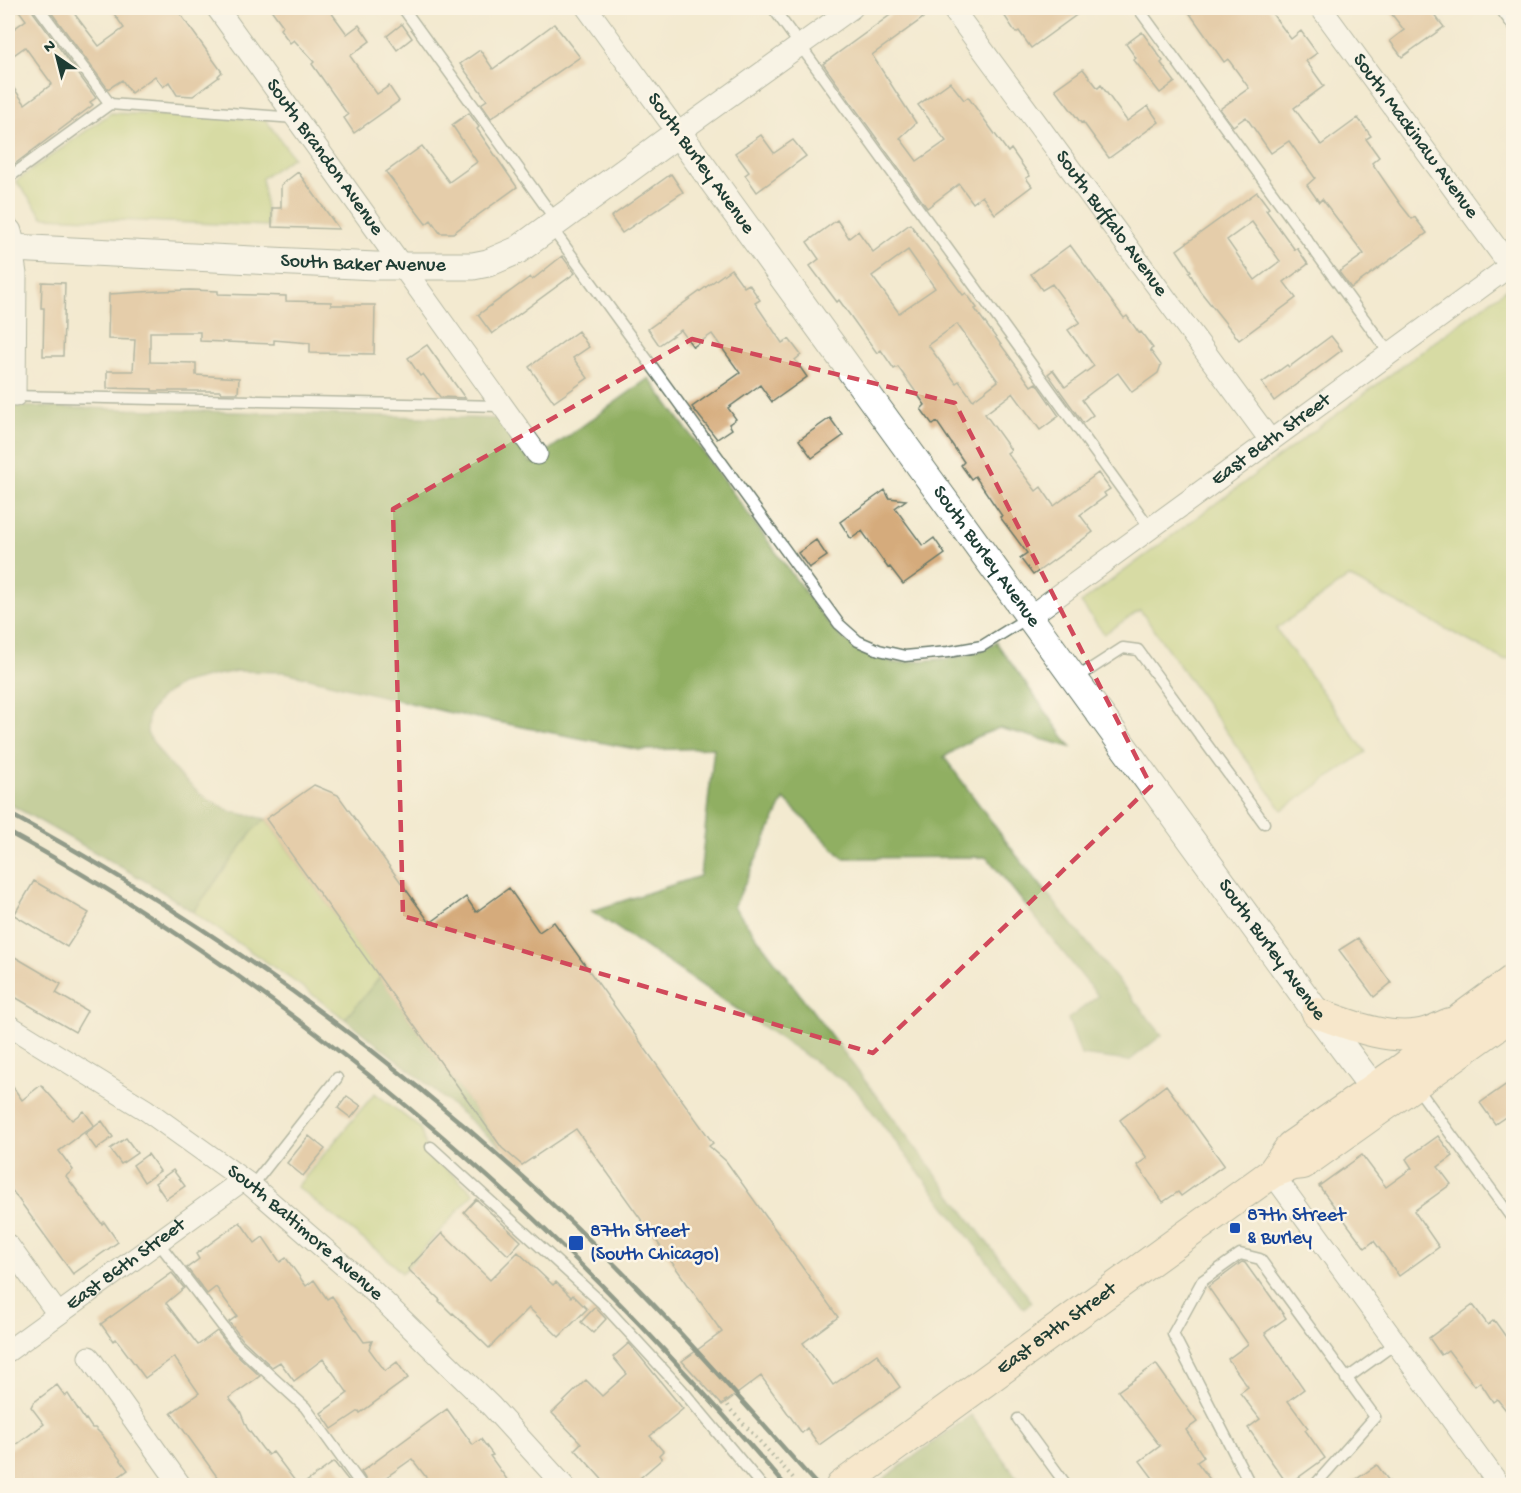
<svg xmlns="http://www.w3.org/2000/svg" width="1521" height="1493" font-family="'Gochi Hand',sans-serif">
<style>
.green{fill:#b6cb6f;stroke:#6a8452;stroke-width:1.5}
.forest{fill:#90af62;stroke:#58764b;stroke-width:1.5}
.building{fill:#d5ab7c;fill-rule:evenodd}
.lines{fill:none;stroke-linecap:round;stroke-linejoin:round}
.service-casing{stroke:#697a6b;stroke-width:13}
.minor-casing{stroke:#697a6b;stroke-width:23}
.tertiary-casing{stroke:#697a6b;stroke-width:29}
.secondary-casing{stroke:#697a6b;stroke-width:32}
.path{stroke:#697a6b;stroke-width:4;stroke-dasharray:1.5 4.5;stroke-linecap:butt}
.service{stroke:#fff;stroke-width:10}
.minor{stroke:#fff;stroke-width:21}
.tertiary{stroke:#fff;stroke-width:27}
.secondary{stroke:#fde5c5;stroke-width:30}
.rail{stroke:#1f3d34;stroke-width:4.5}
.marked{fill:none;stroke:#d1495b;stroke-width:4.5;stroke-dasharray:12 8;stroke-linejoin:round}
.transit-dot{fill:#1a4fb4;stroke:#fcf5e5;stroke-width:2}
.labels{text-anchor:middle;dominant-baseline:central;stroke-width:5;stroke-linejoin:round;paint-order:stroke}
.street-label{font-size:20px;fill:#1f3d34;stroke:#fcf5e5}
.transit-label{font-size:20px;fill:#164399;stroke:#fcf5e5;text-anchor:start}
</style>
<rect width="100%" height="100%" fill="#fcf5e5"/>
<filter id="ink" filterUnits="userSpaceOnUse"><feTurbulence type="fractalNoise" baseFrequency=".0167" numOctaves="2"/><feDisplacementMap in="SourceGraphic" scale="12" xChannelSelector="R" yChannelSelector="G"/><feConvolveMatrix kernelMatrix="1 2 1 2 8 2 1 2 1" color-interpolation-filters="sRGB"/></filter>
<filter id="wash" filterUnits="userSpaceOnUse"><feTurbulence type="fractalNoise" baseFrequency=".008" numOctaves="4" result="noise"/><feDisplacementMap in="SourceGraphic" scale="24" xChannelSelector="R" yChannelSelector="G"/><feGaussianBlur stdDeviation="1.35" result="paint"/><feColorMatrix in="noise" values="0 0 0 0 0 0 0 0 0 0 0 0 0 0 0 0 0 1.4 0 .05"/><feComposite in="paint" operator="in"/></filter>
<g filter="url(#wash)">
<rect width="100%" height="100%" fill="#f3ead0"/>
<path class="green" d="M111 113 265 119 293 157 262 178 268 226 43 217 16 181Z
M1513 284V657L1504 660 1349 577 1276 629 1366 752 1282 810 1140 610 1104 634 1081 603Z
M266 819 380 977 345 1019 301 986 193 912 255 828Z
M375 1093 420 1128 428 1153 474 1193 402 1273 384 1256 297 1187Z"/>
<path class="forest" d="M649 378 824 618 841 637 863 651 895 663 954 658 983 650 996 642 1071 747 999 728 976 737 944 757 1016 855 1162 1035 1129 1061 1081 1055 1068 1019 1098 996 987 857 843 858 784 799 734 907 1032 1302 1024 1309 855 1089 592 911 700 876 714 748 640 750 447 712 285 672 237 671 211 676 180 684 159 699 148 715 147 733 161 754 178 774 204 797 232 812 266 819 255 828 193 912 149 883 8 803V406L500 419 531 463Z
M380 977 502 1148 416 1075 345 1019Z
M971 1415 1022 1485H875Z"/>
<g id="blocks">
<path class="building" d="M17 8H32L33 12 96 98 90 102 93 105 8 169V80L25 104 52 84 25 47 8 59V33L26 20Z
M48 8H70L99 46 124 28 110 8H176L222 72 218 76 219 77 193 96 177 95 169 82 163 87 155 76 131 93 122 80 108 89Z
M270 8H328L347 34 359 25 370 41 350 56 377 94 389 86 399 101 354 133 344 118 348 115 312 64 314 62 294 40 290 43 280 29 283 26Z
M900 8H915L923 18 872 55 916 123 900 138 917 161 946 141 918 105 950 82 964 100 968 97 1008 152 1011 149 1030 176 1026 178 1032 186 995 214 982 196 973 203 959 184 927 208 823 64Z
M1002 8H1086L1031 48 1019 31 1016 33 1004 15 1007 14Z
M1186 8H1268L1291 39 1301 31 1317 53 1306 61 1324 86 1294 108 1321 145 1358 118 1371 136 1366 139 1379 157 1372 163 1401 205 1412 219 1415 217 1416 219 1427 233 1351 288 1339 272 1364 254 1322 199 1319 202 1307 185 1315 178 1289 141 1271 153 1246 117 1233 126 1220 109 1249 88 1228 59 1224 62Z
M1387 8H1429L1444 27 1402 57 1390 41 1404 30Z
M402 24 412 38 397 50 387 36Z
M554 24 580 57 491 118 481 104 487 100 460 64 480 50 493 69Z
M1142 32 1163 61 1161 63 1175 82 1160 93 1134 60 1136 58 1126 44Z
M1083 69 1098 88 1101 85 1127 121 1148 106 1159 122 1109 158 1083 122 1081 123 1055 89Z
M469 113 479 127 477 129 517 187 453 233H440L431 220 426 224 386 172 422 146 449 182 477 162 452 125Z
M761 135 774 153 793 140 806 156 757 192 745 175 749 172 735 153Z
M298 172 339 229 272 227V208H281V185Z
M671 174 683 192 622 233 611 217Z
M1257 192 1269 208 1266 210 1295 250 1297 248 1308 264 1284 282 1296 298 1239 340 1200 291 1189 272 1191 271 1177 250ZM1252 222 1280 261 1255 280 1227 240Z
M837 220 849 238 858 231 873 252 910 224 963 295 966 293 977 308 975 309 1031 386 1036 383 1059 416 1040 430 1013 393 985 414 1011 450 1007 453 1036 491 1041 487 1054 506 1098 473 1110 489 1104 493 1106 496 1080 515 1093 532 1033 575 1020 558 1027 553 1000 517 1002 516 975 476 971 479 961 465 964 462 937 422 933 425 921 409 925 405 898 367 894 369 881 350 877 353 839 300 837 302 810 266 819 259 807 242ZM908 250 935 288 899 313 872 276ZM957 324 998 381 973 400 959 381 956 383 928 345Z
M1070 245 1124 318 1127 316 1139 333 1141 332 1153 348 1150 350 1161 365 1158 373 1132 392 1118 373 1092 392 1082 400 1093 415 1083 423 1048 374 1053 370 1065 387 1094 366 1068 330 1080 322 1052 284 1042 290 1031 274Z
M562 256 575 273 492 334 478 315 530 277 532 280Z
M731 269 744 287 749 284 760 300 755 303 782 343 789 339 801 355 795 360 807 377 772 402 760 385 728 408 736 419 729 424 732 429 717 439 692 407 740 373 712 334 693 347 681 330 659 345 648 329Z
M42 282 65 283 63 356H43L44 308H41Z
M158 291 190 290 218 291V294L286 296V301L331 302V305H375L374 354 310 353V343L274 340V344L200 341V332H150V362L196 363V375L239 378 238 393H221V391H152V389L107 388V371H133L135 340 108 339 109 294Z
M578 331 589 347 573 358 588 378 554 402 529 367Z
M1331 336 1342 350 1274 401 1262 383 1287 365 1289 367Z
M427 345 465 398 440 397 423 374 420 376 408 358Z
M830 418 843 436 812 458 799 440Z
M885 490 889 498 906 500 895 508 923 546 934 538 945 554 903 584 890 567 888 568 862 531 851 539 840 522Z
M816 540 827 556 809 568 798 553Z
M314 785 338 795 430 923 466 897 476 912 509 888 539 932 554 922 713 1143 709 1146 726 1161 838 1317 803 1343 833 1385 877 1354 900 1387 819 1445 807 1428 802 1433 761 1376 722 1405 682 1361 722 1332 576 1129 522 1165 502 1148 266 819Z
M34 881 89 913 67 947 14 915Z
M1358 938 1391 983 1374 997 1339 950Z
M8 953 61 984 56 993 87 1011 75 1032 8 993Z
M1514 1079V1111L1495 1124 1480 1103Z
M8 1080 22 1100 41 1085 72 1120 84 1111 94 1125 59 1151 73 1170 66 1176 102 1224 104 1222 118 1242 73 1274 8 1185Z
M1166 1085 1224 1165 1181 1196 1178 1192 1163 1202 1137 1165 1147 1158 1120 1120Z
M347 1096 361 1106 351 1118 338 1108Z
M102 1121 113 1137 96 1149 85 1134Z
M309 1136 325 1149 303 1176 287 1163Z
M1438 1136 1453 1156 1438 1167 1451 1184 1414 1211 1439 1247 1399 1276 1374 1241 1365 1248 1319 1186 1362 1155 1386 1187 1412 1168 1406 1159Z
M126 1138 137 1153 121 1164 110 1149Z
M148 1154 160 1171 144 1182 133 1165Z
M173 1170 185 1186 166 1199 155 1183Z
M476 1199 521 1241 508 1255 464 1212Z
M240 1222 255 1243 263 1237 280 1262 286 1258 306 1286 314 1280 327 1299 332 1296 364 1342 372 1341 369 1349 385 1371 397 1362 408 1378 360 1413 359 1411 332 1429 321 1413 348 1393 323 1359 294 1381 280 1362 272 1367 243 1340 229 1322 237 1316 216 1287 207 1294 187 1268 199 1259 196 1254Z
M442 1233 490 1280 518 1252 553 1285 556 1282 571 1297 573 1295 587 1309 559 1337 529 1308 489 1348 453 1313 452 1314 439 1301 440 1300 408 1269Z
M1242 1262 1245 1263 1258 1281 1259 1280 1286 1318 1265 1333 1304 1389 1288 1401 1308 1428 1305 1430 1325 1458 1288 1485 1248 1428 1260 1419 1240 1393 1248 1387 1228 1359 1248 1344 1208 1287Z
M172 1273 184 1288 166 1303 198 1345 217 1331 232 1350 260 1376 229 1398 240 1411 247 1428 262 1448 268 1455 273 1452 298 1485H223L171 1413 199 1393 174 1357 145 1378 116 1339 113 1341 101 1324Z
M1473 1305 1488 1325 1494 1320 1514 1348V1420L1497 1399 1493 1402 1480 1382 1475 1386 1448 1350 1441 1355 1429 1338Z
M595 1307 606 1319 593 1333 581 1322Z
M629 1343 683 1409 650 1436 663 1451 659 1455 662 1459 640 1478 647 1485H607L575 1449 581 1443 552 1413 586 1380 602 1396 627 1374 613 1357Z
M1156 1364 1197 1422 1186 1430 1204 1457 1197 1462 1214 1485H1158L1140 1461 1160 1446 1118 1391Z
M57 1385 65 1396 68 1394 85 1420 86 1419 92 1428H95L103 1436 128 1470 107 1485H8V1451L44 1424 31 1407 33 1403Z
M447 1409 473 1445 481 1439 493 1455 490 1456 511 1485H432L412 1459 375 1485H369L361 1472Z
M334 1462 352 1485H302Z
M1377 1465 1392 1485H1348Z"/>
</g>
</g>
<g filter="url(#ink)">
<use href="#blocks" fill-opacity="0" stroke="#697a6b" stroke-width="1.5"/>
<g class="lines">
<defs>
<path id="service" d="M39 8 110 104
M403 8 557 222
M773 8 1150 528
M1138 8 1389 353
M1500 8 1514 27
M8 178 110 104 295 118
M551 227 839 624 858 641 879 650 905 656 948 652 982 646 1029 617
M11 396 502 406
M1075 679 1123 648 1138 650 1264 823
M1415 1085 1514 1221
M431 1147 602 1303 682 1390 762 1486
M252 1186 337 1078
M158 1242 237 1345 305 1407 362 1486
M1346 1379 1396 1343
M1018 1419 1067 1486
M1251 1486 1173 1334 1202 1281 1240 1254 1260 1259 1375 1417 1314 1486"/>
<g id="minor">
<path id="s1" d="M217 8 537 454"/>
<path d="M587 8 678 133 852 8"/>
<path id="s2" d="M952 8 1270 440"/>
<path id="s3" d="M1321 8 1510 266"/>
<path d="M8 249 12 248 16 274 15 396"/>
<path id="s4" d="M1029 617 1514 263"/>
<path id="s5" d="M8 1025 146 1110 252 1186 374 1292 491 1406 564 1486"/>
<path d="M1272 1173 1500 1486"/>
<path d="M8 1245 58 1314"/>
<path id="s6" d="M8 1351 243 1180"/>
<path d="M89 1357 181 1486"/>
</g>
<g id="tertiary">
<path id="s7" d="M8 232 12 248 375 266H473L488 263 518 250 678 133 1317 1013 1386 1105"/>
</g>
<g id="secondary">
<path d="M1317 1013C1349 1025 1393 1043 1428 1032 1435 1030 1442 1026 1450 1023"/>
<path d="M1272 1173 1291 1146 1403 1068 1434 1044 1461 1018 1514 979"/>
<path id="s8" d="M841 1486 1272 1173 1294 1165 1303 1164 1514 1014"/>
</g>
</defs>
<use href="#service" class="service-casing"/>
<use href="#minor" class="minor-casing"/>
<use href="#tertiary" class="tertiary-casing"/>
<use href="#secondary" class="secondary-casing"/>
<path class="path" d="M725 1400 730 1409 795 1480"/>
<use href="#service" class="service"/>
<use href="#minor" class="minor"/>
<use href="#tertiary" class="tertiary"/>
<use href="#secondary" class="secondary"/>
<path class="rail" d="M8 813C225 931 424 1077 601 1251 677 1326 747 1407 818 1486
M8 832C207 940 399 1088 562 1246 641 1322 714 1403 786 1486"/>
</g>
</g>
<path d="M0 0H1521V1493H0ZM692 339 955 403 1151 786 873 1053 403 916 393 509Z" fill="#f3ead0" fill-opacity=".55" fill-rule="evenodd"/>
<path class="marked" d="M692 339 955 403 1151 786 873 1053 403 916 393 509Z"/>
<g class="transit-dot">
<rect x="1229" y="1222" width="12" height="12" rx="3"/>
<rect x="568" y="1235" width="16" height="16" rx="3"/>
</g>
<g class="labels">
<g class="street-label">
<text stroke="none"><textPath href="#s3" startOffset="159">South Mackinaw Avenue</textPath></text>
<text stroke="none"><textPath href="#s1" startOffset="184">South Brandon Avenue</textPath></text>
<text transform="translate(700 164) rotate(54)">South Burley Avenue</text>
<text stroke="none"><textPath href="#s2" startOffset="268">South Buffalo Avenue</textPath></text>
<text stroke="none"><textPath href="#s7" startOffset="368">South Baker Avenue</textPath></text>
<text stroke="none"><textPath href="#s4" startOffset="300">East 86th Street</textPath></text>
<text stroke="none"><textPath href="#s7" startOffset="1248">South Burley Avenue</textPath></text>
<text stroke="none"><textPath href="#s7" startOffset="1734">South Burley Avenue</textPath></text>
<text stroke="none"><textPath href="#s5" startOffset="363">South Baltimore Avenue</textPath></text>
<text stroke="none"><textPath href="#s6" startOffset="146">East 86th Street</textPath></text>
<text stroke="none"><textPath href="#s8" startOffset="267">East 87th Street</textPath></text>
</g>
<g class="transit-label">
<text x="1247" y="1216">87th Street<tspan x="1247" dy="23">&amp; Burley</tspan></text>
<text x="590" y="1232">87th Street<tspan x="590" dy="23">(South Chicago)</tspan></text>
</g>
</g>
<rect width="1521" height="1493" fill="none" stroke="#fcf5e5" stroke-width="30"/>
<g transform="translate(57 57) rotate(325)" stroke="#fcf5e5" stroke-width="4.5" paint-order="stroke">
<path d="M0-4.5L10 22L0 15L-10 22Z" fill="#1f3d34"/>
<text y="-9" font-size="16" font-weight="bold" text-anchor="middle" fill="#1f3d34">N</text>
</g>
</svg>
